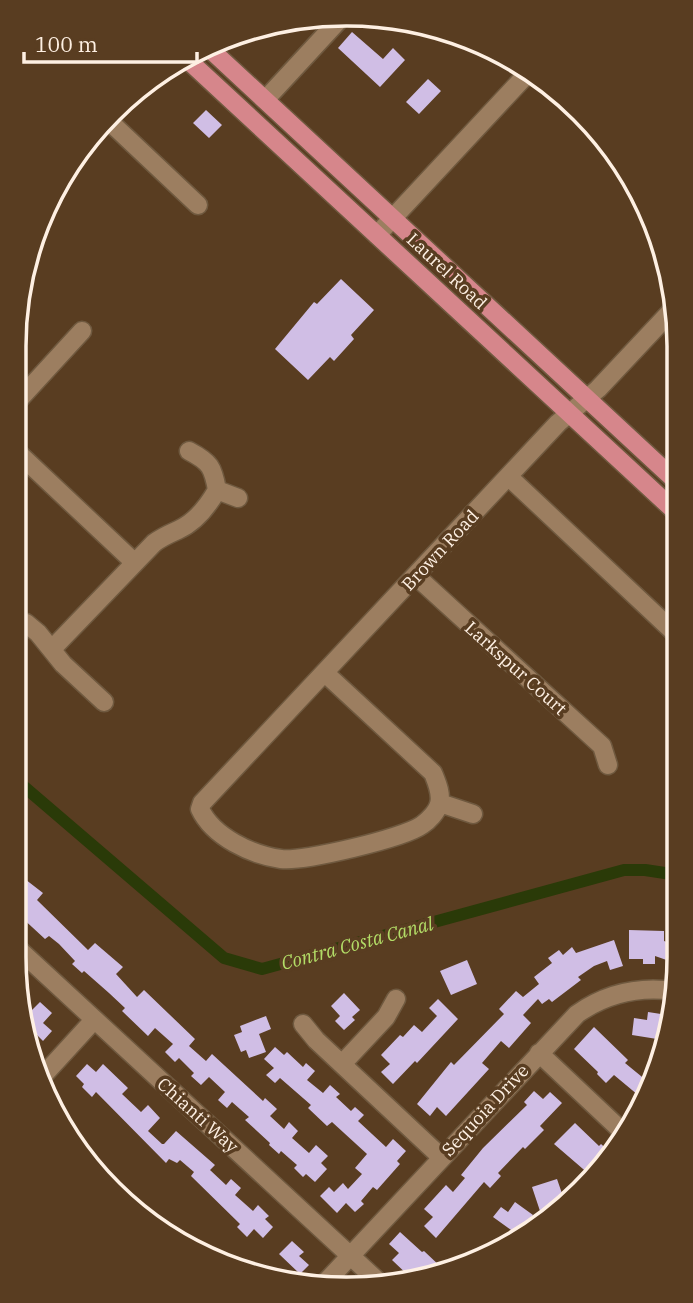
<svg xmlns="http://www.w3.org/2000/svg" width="693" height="1303" font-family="'IBM Plex Serif',serif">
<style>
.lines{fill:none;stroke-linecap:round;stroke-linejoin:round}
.canal{stroke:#2a3a08;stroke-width:12}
.building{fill:#d0bee5}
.minor-casing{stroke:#6f593f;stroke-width:21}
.major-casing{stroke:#6f593f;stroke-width:21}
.minor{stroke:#9c7e60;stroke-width:18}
.major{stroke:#d6868b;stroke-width:18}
.labels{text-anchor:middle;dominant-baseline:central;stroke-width:7;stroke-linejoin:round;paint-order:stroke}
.street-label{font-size:18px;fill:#fef0e3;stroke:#593d21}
.water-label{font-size:19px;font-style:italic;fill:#b3dd67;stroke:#593d21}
.rim{fill:none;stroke:#fef0e3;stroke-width:3.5}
</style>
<rect width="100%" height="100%" fill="#593d21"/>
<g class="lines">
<path class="canal" d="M14 778 224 958 262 969 624 870H645L678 875"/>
</g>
<path class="building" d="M352 32 383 59 393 48 405 60 380 87 338 48Z
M428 79 441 91 419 114 406 102Z
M206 110 222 125 209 138 193 123Z
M341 279 374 310 351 335 354 339 334 361 330 357 308 380 275 349 314 302 317 304Z
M21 876 43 893 37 900 88 950 95 943 123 967 116 974 137 997 144 990 195 1039 189 1046 206 1061 212 1054 263 1101 265 1098 277 1109 270 1116 284 1129 289 1122 298 1131 292 1138 309 1153 316 1145 328 1156 321 1163 327 1169 315 1182 306 1174 303 1177 294 1168 297 1165 281 1151 279 1154 269 1145 270 1143 245 1120 249 1117 232 1102 227 1108 218 1100 225 1092 209 1077 201 1085 191 1076 194 1073 179 1058 175 1062 165 1052 173 1044 155 1028 148 1036 122 1011 125 1008 109 993 84 971 82 973 72 964 75 961 59 944 49 936 45 939 19 915 23 911 14 903V883Z
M629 930 664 931V941L678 946V964L655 956V964H643V959H629Z
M614 940 623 966 610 970 607 961 594 966 578 977 581 980 552 1002 549 999 542 1004 538 999 523 1015 531 1023 509 1048 501 1041 482 1063 489 1069 446 1116 437 1107 430 1116 417 1104 451 1062 454 1065 504 1014 499 1009 516 991 523 997 539 984 534 977 552 963 548 958 559 950 563 955 572 947 576 953Z
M467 960 477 984 451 995 440 971Z
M344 993 360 1010 352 1017 355 1020 344 1030 335 1021 340 1016 331 1006Z
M438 999 458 1019 417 1063 415 1061 393 1084 381 1072 390 1064 381 1055 400 1035 403 1037 414 1025 422 1032 437 1016 429 1008Z
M40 1002 52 1013 43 1023 52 1031 43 1041 25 1023 24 1018Z
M648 1012 661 1014 657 1039 632 1035 634 1018 647 1020Z
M266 1016 271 1029 259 1034 266 1052 249 1058 246 1050 241 1052 234 1035 242 1032 240 1026Z
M594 1027 628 1060 625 1063 647 1081 638 1112 630 1104 638 1095 614 1075 606 1083 597 1074 598 1072 574 1049Z
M275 1047 284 1055 287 1052 303 1067 306 1063 315 1071 307 1080 323 1093 330 1085 340 1094 336 1097 351 1111 355 1107 364 1115 358 1121 386 1147 393 1139 406 1151 397 1161 400 1164 377 1190 373 1187 361 1201 364 1204 355 1212 346 1203 337 1213 320 1196 329 1187 334 1192 343 1183 348 1189 362 1174 355 1168 367 1154 332 1122 327 1126 308 1108 311 1105 280 1078 275 1083 266 1075 274 1068 264 1059Z
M87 1064 96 1072 103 1064 128 1088 122 1094 141 1112 148 1105 160 1118 148 1131 162 1144H164L176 1131 215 1165 210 1170 226 1185 231 1179 241 1188 235 1195 253 1211 258 1205 269 1216 265 1219 273 1227 263 1238 254 1229 247 1237 237 1227 240 1224 191 1176 194 1172 180 1160 177 1163 169 1159 166 1163 96 1092 92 1097 82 1087 84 1084 76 1076Z
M534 1091 543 1099 550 1092 562 1103 540 1126 544 1130 525 1149 523 1147 498 1173 501 1176 490 1188 484 1182 436 1238 424 1226 433 1217 424 1209 446 1185 453 1192 465 1178 461 1175 483 1148 527 1105 524 1102Z
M575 1123 599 1146 601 1144 610 1152 590 1175 554 1144Z
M557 1179 566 1205 551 1209 553 1214 542 1217 532 1187Z
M515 1202 533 1215 518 1235 493 1217 501 1207 508 1212Z
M400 1232 422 1252 424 1251 442 1268 437 1272 411 1278 392 1260 399 1253 389 1244Z
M292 1241 304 1252 299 1256 309 1265 300 1274 279 1254Z"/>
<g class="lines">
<defs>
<path id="minor" d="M265 100 339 20
M110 122 198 205
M377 235 528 73
M15 404 82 331
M15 450 134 562
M509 477 677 635
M217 490 238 498
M416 576 602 746 608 765
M26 623 38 633 63 664 104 702
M52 649 154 543C162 537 169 534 178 530 196 522 208 506 217 490 213 467 210 462 189 451
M325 673 433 773C437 783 442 794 439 804 437 812 428 821 422 825 404 838 303 862 281 859 252 855 213 837 200 809L202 803 558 423 598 389 676 306
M440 803 473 814
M14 945 382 1285
M303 1024 316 1040 441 1157
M539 1053 625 1134
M342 1064 386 1017 396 999
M40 1079 94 1020
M324 1284 577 1014C607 993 638 986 674 991"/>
<path id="major" d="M211 50 677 482
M189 61 677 513"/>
</defs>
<use href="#minor" class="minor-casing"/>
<use href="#major" class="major-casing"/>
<use href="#minor" class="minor"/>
<use href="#major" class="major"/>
</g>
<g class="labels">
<g class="street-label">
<text transform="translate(447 271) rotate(43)">Laurel Road</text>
<text transform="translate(440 550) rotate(-47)">Brown Road</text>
<text transform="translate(516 668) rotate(42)">Larkspur Court</text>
<text transform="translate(485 1110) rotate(-47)">Sequoia Drive</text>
<text transform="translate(198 1115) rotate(42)">Chianti Way</text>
</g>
<g class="water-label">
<text transform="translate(357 943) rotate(-15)">Contra Costa Canal</text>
</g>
</g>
<path d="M0 0H693V1303H0ZM346 26H347A320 320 0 0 1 667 346V957A320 320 0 0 1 347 1277H346A320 320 0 0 1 26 957V346A320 320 0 0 1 346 26Z" fill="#593d21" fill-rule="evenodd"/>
<path class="rim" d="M346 26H347A320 320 0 0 1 667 346V957A320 320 0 0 1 347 1277H346A320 320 0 0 1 26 957V346A320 320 0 0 1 346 26Z"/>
<path d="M24 52v10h173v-10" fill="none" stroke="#fef0e3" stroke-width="3.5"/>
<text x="35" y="52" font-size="21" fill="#fef0e3" stroke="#593d21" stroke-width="5" paint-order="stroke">100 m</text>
</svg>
